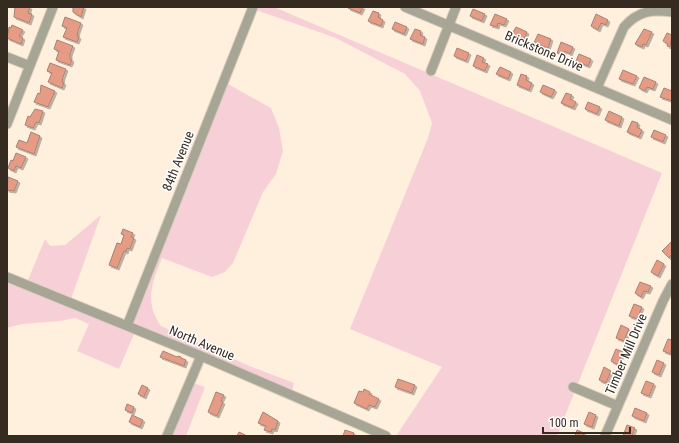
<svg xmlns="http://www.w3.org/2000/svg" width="679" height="443" font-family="'Roboto Condensed',sans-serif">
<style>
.green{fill:#f7d0d7}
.building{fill:#e69c84;stroke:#a68175;filter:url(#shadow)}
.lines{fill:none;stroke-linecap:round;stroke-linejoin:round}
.minor-casing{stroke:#dbccbb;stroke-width:11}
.minor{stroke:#a7a696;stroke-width:9}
.labels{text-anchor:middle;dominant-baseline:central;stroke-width:3;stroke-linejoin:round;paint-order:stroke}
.street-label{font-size:13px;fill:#352b20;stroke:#fff}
</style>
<defs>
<filter id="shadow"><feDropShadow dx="2" dy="2" stdDeviation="0" flood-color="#0004"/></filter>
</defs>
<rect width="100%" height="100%" fill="#ffefdd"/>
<path class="green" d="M257 7H274L662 173 557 436H396L442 367 350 329 428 138 432 123 420 91 405 74 336 38 256 10 228 84 271 108 279 128 283 151 276 174 263 192 233 263 225 272 212 277 162 258C152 283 144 302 161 326L247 365 294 383 292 391 135 326 133 322Z
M101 215 71 299 28 280 45 239 50 246 65 245Z
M7 282 134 334 119 369 77 351 89 324 75 318 60 321 22 324 7 328Z
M193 383 205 387 186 436H170Z"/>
<path class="building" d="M15 7H30L28 13 32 14 29 23 14 17Z
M73 7H84L81 17 73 12Z
M349 7H363L360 13 348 8Z
M473 9 485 14 482 21 470 16Z
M373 11 379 13 378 17 383 20 381 26 368 21Z
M495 14 507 19 504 25 498 23 497 27 490 25Z
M596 14 608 20 606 25 601 23 598 30 591 26Z
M65 17 81 23 78 31 77 36 79 37 77 42 63 37 67 28 62 26Z
M395 22 407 27 404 34 392 29Z
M12 25 23 30 19 36 23 38 21 44 7 38 9 27 11 28Z
M516 27 527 32 524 39 512 34Z
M415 29 421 31 420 35 425 37 423 44 410 39Z
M644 29 652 32 646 45 643 44 642 47 635 44Z
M667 33 672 35 670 47 667 46 668 44 663 41Z
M538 34 551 39 548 48 534 43Z
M57 40 73 46 70 54V59L72 60 70 65 56 60 59 51 54 49Z
M561 42 573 47 570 54 565 51 563 55 557 53Z
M457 48 469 53 466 61 454 56Z
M579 54 591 59 588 66 576 61Z
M477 55 484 58 482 62 488 64 485 71 473 66Z
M50 63 66 69 63 77 62 82 64 83 62 88 48 82 52 73 47 71Z
M500 67 511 72 508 79 496 74Z
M623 70 637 76 633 84 619 79Z
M521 74 527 76 526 80 532 83 529 90 517 85Z
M644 77 656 82 653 89 647 87 645 91 639 88Z
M41 85 55 91 48 107 34 102 38 93 40 94Z
M543 85 555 90 551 97 540 92Z
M664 88 672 91V101L660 97Z
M566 93 572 95 570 99 576 102 573 108 561 103Z
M588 102 600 107 597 114 585 109Z
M35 109 43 111 39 123 36 122 33 128 25 125 28 116 30 117Z
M609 111 622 117 619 126 605 120Z
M632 121 638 123 637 127 642 130 639 137 627 132Z
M654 130 666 135 663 142 651 137Z
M31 132 40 136 34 154 16 147 19 140 27 143Z
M16 153 26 157 21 168 16 166 14 171 8 168 11 160 13 161Z
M8 177 18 181 14 191 7 190Z
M123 229 133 233 131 237 134 238 130 249 127 248 126 252 124 251 117 268 109 265 117 243 121 244 124 235 121 234Z
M672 241V254L669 258 662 251Z
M657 260 664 264 658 276 651 272Z
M640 282 651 286 648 292 644 291 641 297 635 293Z
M634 304 642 307 637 319 629 316Z
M621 325 629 329 624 341 616 338Z
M668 339 672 340 671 354 663 351Z
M616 349 623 352 618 365 611 361Z
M163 351 177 357 178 356 181 357V358L186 360 184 366 160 357Z
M657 360 664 363 659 375 652 372Z
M604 367 611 371 606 383 599 380Z
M398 379 415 385 412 393 395 387Z
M646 381 654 384 649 396 641 393Z
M142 385 148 388 144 397 138 394Z
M364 389 370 392 369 394 379 399 375 407 369 405 367 409 354 403 359 391 363 392Z
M216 392 224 395 221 401 223 402 217 416 208 412Z
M127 404 134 407 132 413 125 410Z
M635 408 647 413 644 421 632 416Z
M263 412 278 421 275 430 272 429 271 432 264 430 266 426 258 423Z
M589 412 596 415 592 427 584 424Z
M132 415 143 420 140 427 129 422Z
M627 425 635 428 632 436H623Z
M345 430 354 433 353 436H343Z
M577 430 584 433 583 436H575Z
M239 432 247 436H237Z"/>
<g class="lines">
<defs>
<path id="minor" d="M405 7 672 120
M7 57 30 66
M431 71 456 7
M597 88 624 27C638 11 652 9 672 12
M7 124 53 7
M7 277 201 356 386 436
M127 326 253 7
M573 387 618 406
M167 436 201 356
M605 436 663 301 672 284"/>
</defs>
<use href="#minor" class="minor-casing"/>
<use href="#minor" class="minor"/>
</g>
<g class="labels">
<g class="street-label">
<text transform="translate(544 51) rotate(23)">Brickstone Drive</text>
<text transform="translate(178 161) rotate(-68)">84th Avenue</text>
<text transform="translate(202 343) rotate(23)">North Avenue</text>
<text transform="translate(626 354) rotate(-67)">Timber Mill Drive</text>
</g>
</g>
<rect width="679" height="443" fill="none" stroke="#352b20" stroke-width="16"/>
<path d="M543 427v6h87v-6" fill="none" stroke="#352b20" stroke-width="2"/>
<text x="549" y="427" font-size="12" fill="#352b20" stroke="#ffffff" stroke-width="3" paint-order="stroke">100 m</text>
</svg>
